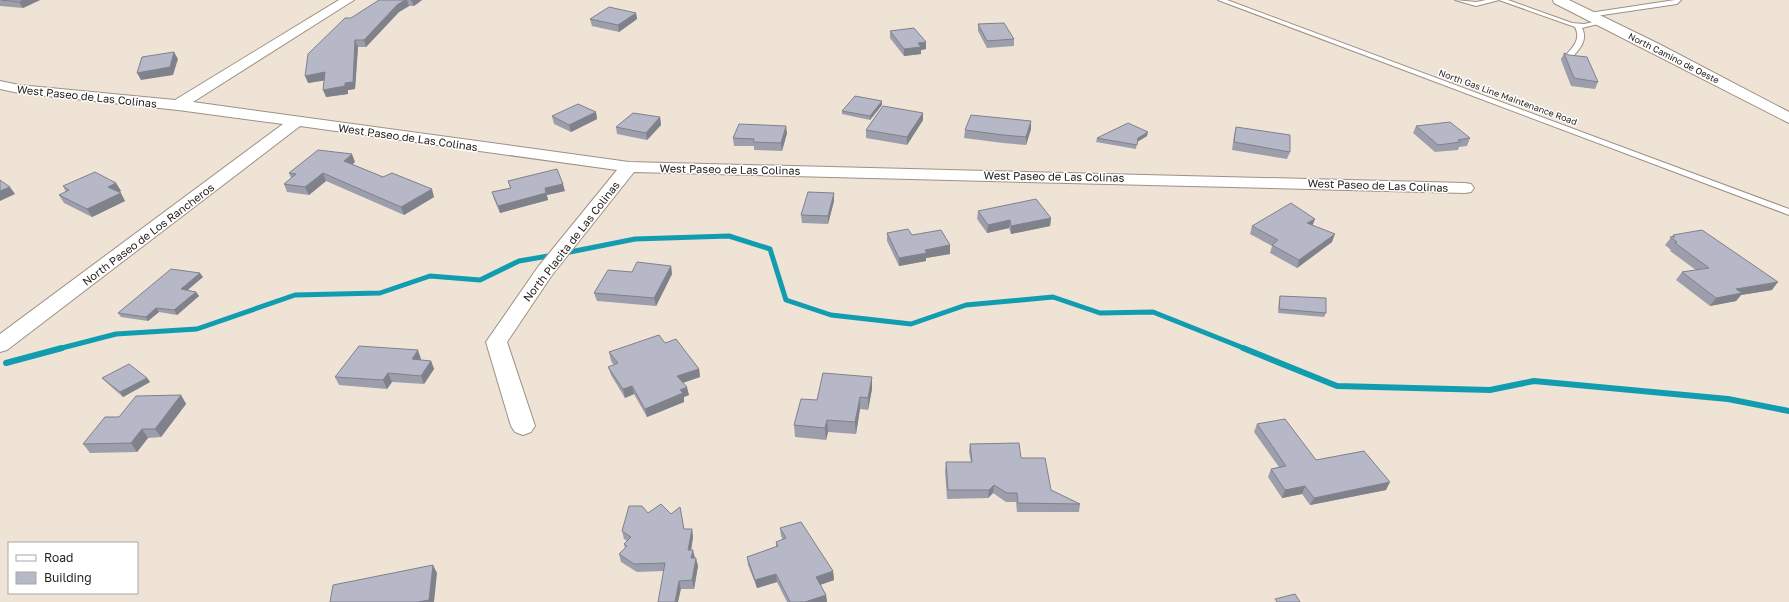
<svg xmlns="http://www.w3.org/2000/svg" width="1789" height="602" font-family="'Golos Text',sans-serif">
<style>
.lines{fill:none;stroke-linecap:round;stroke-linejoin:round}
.stream-far1{stroke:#119daf;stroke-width:5}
.stream{stroke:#119daf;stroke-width:6}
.service-casing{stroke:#9c9185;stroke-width:2}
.minor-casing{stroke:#9c9185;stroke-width:2}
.service{fill:#fff;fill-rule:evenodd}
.minor{fill:#fff;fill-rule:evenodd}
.wall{fill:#9d9eab}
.shaded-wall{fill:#7f818b}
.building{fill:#b6b8c7;stroke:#7f818b}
.labels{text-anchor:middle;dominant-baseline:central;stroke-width:3;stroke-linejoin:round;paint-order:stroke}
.far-street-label{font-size:9px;fill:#27221d;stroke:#fff}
.street-label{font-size:11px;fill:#27221d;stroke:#fff}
</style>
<rect width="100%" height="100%" fill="#efe3d6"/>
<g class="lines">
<path class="stream-far1" d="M565 253 635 239 729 236 770 249 786 300 831 315 911 324 966 305 1053 297 1100 313 1153 312 1246 349
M58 349 116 334 197 329 295 295 380 293 430 276 480 280 519 261 554 255"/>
<path class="stream" d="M1243 348 1337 386 1490 390 1534 381 1728 399 1789 411
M6 363 62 348"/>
<defs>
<path id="service" d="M1218 0H1227L1789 209V215Z
M1455 0 1476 2 1486 0H1508L1572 23 1584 24 1603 20 1606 22 1582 28C1589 42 1577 51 1569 61H1566L1562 59C1571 49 1582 41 1575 27L1499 0 1476 6Z
M1675 0H1681L1677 4 1589 17 1586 15 1589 13Z"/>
<path id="minor" d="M339 0H354L193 102 629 162 1465 183 1471 184 1474 188 1471 192 1465 193 634 172 552 275 507 342 535 426 531 432 523 435 515 432 511 426 486 342 538 267 617 170 300 126 7 350 0 352V334L283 124 178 110 19 93 0 89V81L19 85 175 100Z
M1553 0H1569L1659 44 1789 112V123L1554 3Z"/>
</defs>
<use href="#service" class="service-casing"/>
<use href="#minor" class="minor-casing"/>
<use href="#service" class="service"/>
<use href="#minor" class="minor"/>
</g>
<path class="wall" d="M0 0H40L23 8 0 6Z
M379 0H422L414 6H409L399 12 366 47H358L355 89 348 90V94L326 97 324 80 308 83 351 18Z
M636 13 637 19 619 32 592 26 590 19Z
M978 24 1014 39V46L987 48 978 31Z
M890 31 926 49 921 50V54L904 56 890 38Z
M1564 53 1598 82 1595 89 1571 86 1561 60Z
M882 105 870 120 842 114V111Z
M596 112 597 119 571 132 554 124 552 116Z
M923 113V120L907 145 866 138V130Z
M660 117 661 125 647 140 617 134 616 127Z
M1031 121V129L1026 145 1003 143 964 138 965 130Z
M1416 126 1470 138 1467 146 1459 147 1458 150 1435 152 1413 133Z
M1236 127 1290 152 1287 159 1232 150 1234 135Z
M787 133 782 151 754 150V146H734L733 138Z
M1147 136 1137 142 1136 149 1096 142 1097 138Z
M355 162 352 164 383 177 434 197 404 215 326 181 309 195 287 192 284 184 291 178 289 173Z
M508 181 565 191 547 195 548 200 500 213 494 199 492 192 510 188Z
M116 183 121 191 119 192 125 201 92 217 64 203 59 195 66 192 63 186Z
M834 201 828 224 802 223 801 215Z
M978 211 1051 218 1050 226 1011 234 1009 228 987 233 977 219Z
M1252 226H1313L1332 242 1297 268 1270 253 1272 246 1250 234Z
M887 233 912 235 950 245V254L926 258V261L899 266 887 241Z
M1673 235 1772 290 1741 295 1736 301 1710 306 1676 280 1682 272 1696 270 1670 251 1671 250 1665 245Z
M671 266 672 274 656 306 597 301 594 293 632 272Z
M203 277 187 290 196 292 199 296 177 315 159 312 148 321 121 317 118 313Z
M1280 296 1326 313 1324 317 1278 313 1279 300Z
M665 343 699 369 700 377 683 383 689 395 684 397V402L647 417 634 394 625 398 611 375 608 367 614 365 611 361 609 352Z
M421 359V360L431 361 434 369 424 384 392 382 387 389 339 385 335 377Z
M872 377V389L868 410 860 409 856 434 828 432 826 440 795 437 794 425 817 400Z
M102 378H147L150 382 123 397 106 382Z
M181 395 186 404 161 437 148 438 137 452 90 453 83 444 119 417Z
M1257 424 1316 460 1386 490 1310 505 1302 494 1282 498 1268 477 1271 469 1279 467 1254 432Z
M970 444 1021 458 1051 490 1080 504 1079 512H1017L1016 502H1006L993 493 988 498 947 499 945 471 946 462H971L969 452Z
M648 513 684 529H692L693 537 691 550 698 566 694 589H681L663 571 637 572 621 562 619 554 625 548 624 544 627 541 624 539 622 531Z
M780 528 833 571 834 580 820 585 826 595 827 602H787L777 582 757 588 748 565 747 557 776 547V542L783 540 781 536Z"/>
<path class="shaded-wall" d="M23 0H40L23 8 19 2Z
M405 0H407L409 6 399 12 366 47 364 40 397 5Z
M411 0H422L414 6Z
M636 13 637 19 619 32 618 25Z
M355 40 358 47 355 89 348 90V94L326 97 323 90 345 83Z
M926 42V49L921 50V54L904 56V49L918 43Z
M174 52 178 59 173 75 141 80 137 73Z
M325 72 328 80 308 83 305 76Z
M882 101V105L870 120V116Z
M596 112 597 119 571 132 569 125Z
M923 113V120L907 145V137Z
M660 117 661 125 647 140 646 133Z
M1031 121V129L1026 145V137Z
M786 126 787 133 782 151 781 143Z
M1148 132 1147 136 1137 142 1138 138Z
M352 154 355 162 347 169 344 161Z
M323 173 326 181 309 195 305 187Z
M116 183 121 191 113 195 108 187Z
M563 184 565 191 547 195 545 188Z
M10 187 15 194 0 201V191Z
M432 189 434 197 404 215 401 207Z
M121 193 125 201 92 217 87 209Z
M546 193 548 200 500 213 498 206Z
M834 193V201L828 224V216Z
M1051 218 1050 226 1011 234V226Z
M1315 219 1312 227 1307 223Z
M1010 220 1009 228 987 233 988 225Z
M1335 234 1332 242 1297 268 1299 260Z
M950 245V254L926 258V261L899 266V258L925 250Z
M671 266 672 274 656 306 654 298Z
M200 273 203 277 183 294 181 289Z
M1778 282 1772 290 1741 295 1736 301 1710 306 1716 298 1736 289Z
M196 292 199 296 177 315 174 310Z
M156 308 159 312 148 321 146 317Z
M418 350 421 359 415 368 412 359Z
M431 361 434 369 424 384 421 376Z
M699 369 700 377 679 384 677 376Z
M388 373 392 382 387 389 383 380Z
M872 377V389L868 410V398Z
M147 378 150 382 123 397 120 392Z
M632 386 634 394 625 398 623 389Z
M687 387 689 395 684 397V402L647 417 645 409 680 390Z
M181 395 186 404 161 437 155 429Z
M860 397V409L856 434 855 422Z
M827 420 828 432 826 440 825 428Z
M142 429 148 438 137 452 131 443Z
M1390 482 1386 490 1310 505 1314 498Z
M994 485 993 493 988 498 989 490Z
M1305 486 1302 494 1282 498 1285 490Z
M692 529 693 537 690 558 688 550Z
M693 550 695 558H691Z
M696 558 698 566 694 589 692 580Z
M433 565 437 573 434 602H418Z
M833 571 834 580 817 586 816 577Z
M776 574 777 582 757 588 755 580Z
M679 581 681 589 678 602H675Z
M826 595 827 602H805Z"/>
<path class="building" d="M1 0H23L19 2Z
M379 0H405L397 5 364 40H355L353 82 345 83V86L323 90 325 72 305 76 308 54 345 18H351Z
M609 7 636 13 618 25 590 19Z
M1004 23 1014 39 987 41 978 24Z
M914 28 926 42 918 43 921 47 904 49 890 31Z
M174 52 170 67 137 73 142 57Z
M1564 53 1569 55 1587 57 1598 82 1574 78Z
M855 96 882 101 870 116 842 111Z
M578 104 596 112 569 125 552 116Z
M883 106 923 113 907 137 866 130Z
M633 113 660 117 646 133 616 127Z
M971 115 1031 121 1026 137 1003 135 965 130Z
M1450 122 1470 138 1458 140 1461 142 1438 145 1416 126Z
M1128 123 1148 132 1138 138 1137 145 1097 138Z
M739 124 786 126 781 143 753 142 754 139 733 138Z
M1236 127 1290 135V152L1234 142Z
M318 150 352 154 344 161 383 177 392 173 432 189 401 207 323 173 305 187 284 184 296 174 289 173Z
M557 169 563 184 545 188 546 193 498 206 492 192 511 188 508 181Z
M95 172 116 183 108 187 121 193 87 209 59 195 69 190 63 186Z
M0 180 10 187 0 191Z
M808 192 834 193 828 216 801 215Z
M1036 199 1051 218 1011 226 1010 220 988 225 978 211Z
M1291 203 1315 219 1307 223 1335 234 1299 260 1272 245 1278 240 1252 226Z
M908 229 912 235 941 230 950 245 925 250 927 253 899 258 887 233Z
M1702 230 1778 282 1736 289 1742 293 1716 298 1682 272 1709 268 1675 243 1677 242 1670 237H1675L1673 235Z
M637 262 671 266 654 298 594 293 608 270 632 272Z
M171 269 200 273 181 289 196 292 174 310 156 308 146 317 118 313Z
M1280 296 1326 298V313L1279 309Z
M659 335 665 343 676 339 699 369 677 376 687 387 680 390 683 393 645 409 632 386 623 389 608 367 618 363 609 352Z
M359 346 418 350 412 359 431 361 421 376 388 373 383 380 335 377Z
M129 364 147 378 120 392 102 378Z
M823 373 872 377 868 398 860 397 855 422 827 420 825 428 794 425 801 399 817 400Z
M181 395 155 429H142L131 443 83 444 105 417H119L136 396Z
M1285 419 1316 460 1364 451 1390 482 1314 498 1305 486 1285 490 1271 469 1286 466 1257 424Z
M1019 443 1021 458H1045L1051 490 1080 504 1018 503 1017 493H1007L994 485 989 490H948L946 462H972L970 444Z
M661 504 671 514 680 507 684 529H692L688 550H693L691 558H696L692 580 679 581 675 602H658L665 563 634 564 619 554 627 546 624 544 631 537 622 531 629 506H642L648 513Z
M801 522 833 571 816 577 826 595 805 602H790L776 574 755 580 747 557 778 546 776 542 786 538 780 528Z
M433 565 429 600 418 602H330L333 585Z
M1295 594 1300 602H1277L1275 599Z"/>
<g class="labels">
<g class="far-street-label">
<text transform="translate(1674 58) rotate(27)">North Camino de Oeste</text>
<text transform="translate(1508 97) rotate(20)">North Gas Line Maintenance Road</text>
</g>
<g class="street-label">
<text transform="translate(87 96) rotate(6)">West Paseo de Las Colinas</text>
<text transform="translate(408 137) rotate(8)">West Paseo de Las Colinas</text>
<text transform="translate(730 169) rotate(1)">West Paseo de Las Colinas</text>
<text transform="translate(1054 176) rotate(1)">West Paseo de Las Colinas</text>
<text transform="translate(1378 185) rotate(2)">West Paseo de Las Colinas</text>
<text transform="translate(148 234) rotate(-37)">North Paseo de Los Rancheros</text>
<text transform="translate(571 241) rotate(-52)">North Placita de Las Colinas</text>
</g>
</g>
<rect x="8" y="542" width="130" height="52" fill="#ffffff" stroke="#a9a7a5"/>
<rect x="16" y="555" width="20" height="6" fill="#ffffff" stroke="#a9a7a5"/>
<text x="44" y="562" font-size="12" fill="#27221d">Road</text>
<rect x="16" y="572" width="20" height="12" fill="#b6b8c7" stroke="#a9a7a5"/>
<text x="44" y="582" font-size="12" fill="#27221d">Building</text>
</svg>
